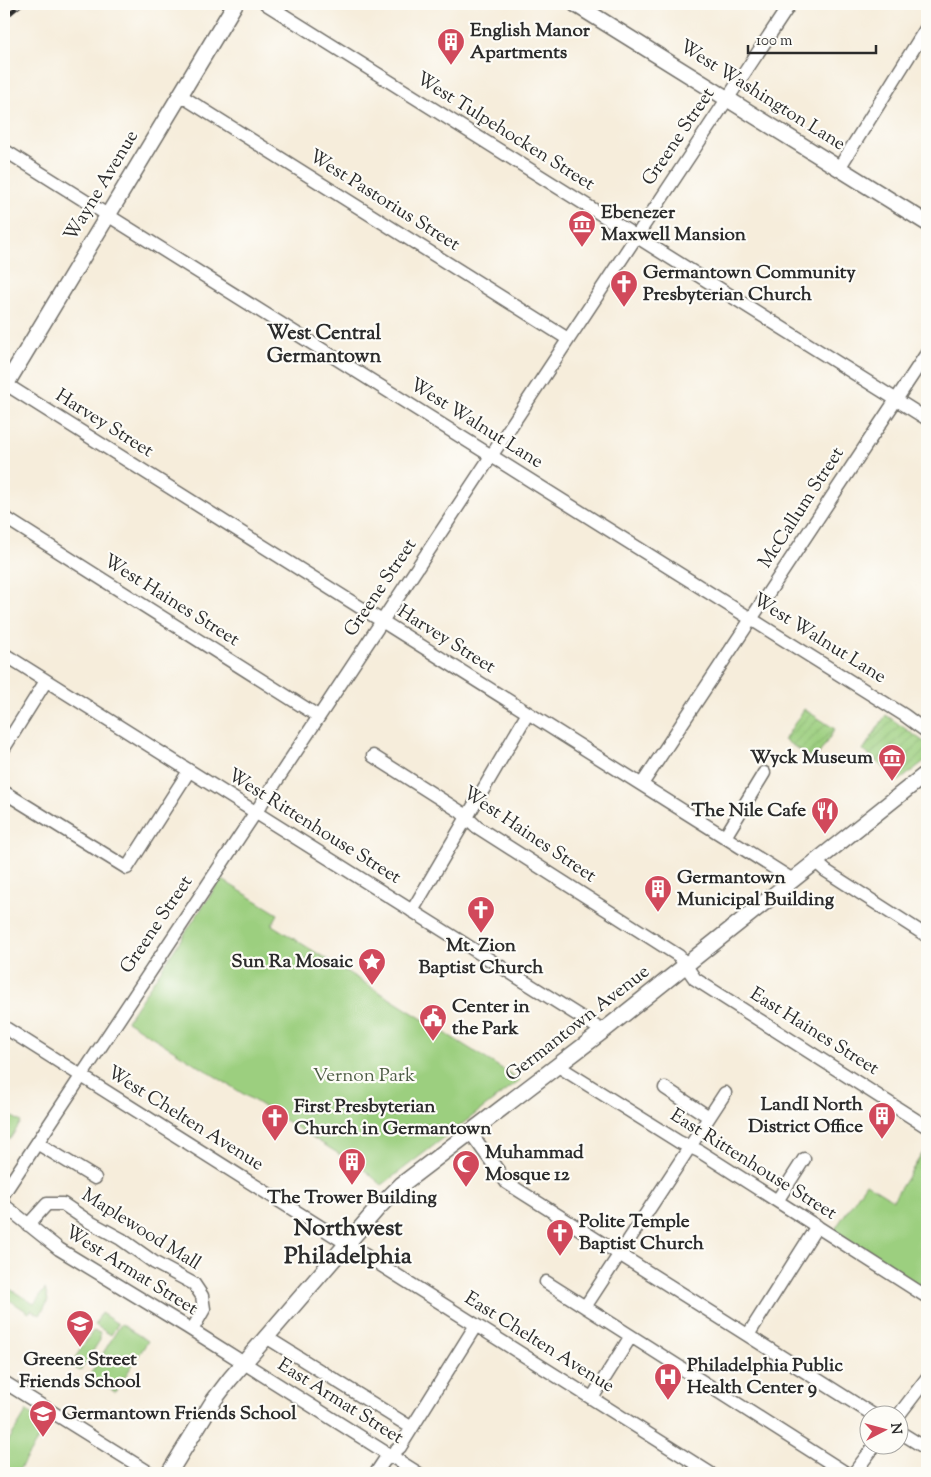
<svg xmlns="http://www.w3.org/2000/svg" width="931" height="1477" font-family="'Sorts Mill Goudy',serif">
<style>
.park{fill:#9ccf7f;stroke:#647d55}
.garden{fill:url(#garden-furrows);stroke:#647d55}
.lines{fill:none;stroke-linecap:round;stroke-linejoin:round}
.minor-casing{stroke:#726f69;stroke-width:15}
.major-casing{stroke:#726f69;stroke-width:18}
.minor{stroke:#fff;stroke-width:12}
.major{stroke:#fff;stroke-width:15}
.rail-casing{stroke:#2b2b2b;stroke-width:4.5}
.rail{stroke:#fdfcf7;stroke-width:2.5;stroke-dasharray:8;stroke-linecap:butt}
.labels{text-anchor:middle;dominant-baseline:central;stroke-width:4.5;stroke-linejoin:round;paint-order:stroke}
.poi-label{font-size:19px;font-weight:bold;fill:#2b2b2b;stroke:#fdfcf7;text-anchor:start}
.street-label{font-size:19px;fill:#2b2b2b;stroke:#fdfcf7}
.park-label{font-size:19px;fill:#4d5c44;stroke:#fdfcf7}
.neighbourhood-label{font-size:20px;font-weight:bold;fill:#2b2b2b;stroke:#fdfcf7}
.district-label{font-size:24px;font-weight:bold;fill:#2b2b2b;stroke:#fdfcf7}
</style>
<defs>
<pattern id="garden-furrows" width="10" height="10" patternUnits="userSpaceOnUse" patternTransform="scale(1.25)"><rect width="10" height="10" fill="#9ccf7f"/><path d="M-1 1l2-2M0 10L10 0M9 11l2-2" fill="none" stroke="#87b26e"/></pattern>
</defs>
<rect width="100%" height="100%" fill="#fdfcf7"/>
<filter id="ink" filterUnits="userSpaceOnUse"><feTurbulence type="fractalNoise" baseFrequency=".02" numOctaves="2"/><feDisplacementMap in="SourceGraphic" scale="10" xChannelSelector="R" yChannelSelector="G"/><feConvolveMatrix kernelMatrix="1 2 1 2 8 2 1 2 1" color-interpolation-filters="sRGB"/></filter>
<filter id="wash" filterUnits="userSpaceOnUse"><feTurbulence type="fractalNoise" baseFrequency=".0096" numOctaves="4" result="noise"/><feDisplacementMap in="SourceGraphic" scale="20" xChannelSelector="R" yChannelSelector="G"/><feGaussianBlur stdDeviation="1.12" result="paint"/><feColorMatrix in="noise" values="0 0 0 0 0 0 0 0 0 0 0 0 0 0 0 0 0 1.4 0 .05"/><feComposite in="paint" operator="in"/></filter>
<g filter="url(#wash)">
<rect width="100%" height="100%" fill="#f6eddb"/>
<path class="park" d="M221 879 278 914 272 925 520 1080 382 1185 363 1169 127 1021Z
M5 1112 21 1122 10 1139 4 1136Z
M927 1146V1292L833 1232 866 1183 893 1200Z
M10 1289 34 1304 45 1289 48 1301 40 1315 31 1310 29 1313 5 1297Z
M101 1313 118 1324 111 1335 95 1325Z
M121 1324 148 1341 115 1392 89 1376Z
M93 1331 100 1333V1340L80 1371 70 1365Z
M27 1411 48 1424 17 1473H8L4 1469V1448Z"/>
<path class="garden" d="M804 709 835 729 815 760 784 740Z
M886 715 927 744V759L899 781 863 750Z"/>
</g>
<g filter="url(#ink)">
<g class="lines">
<defs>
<path id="minor" d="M266 4 927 419
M180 95 568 339
M4 150 904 715 927 732
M839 168 927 27
M4 383 793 880
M4 517 318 716
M4 654 603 1031
M4 748 46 681
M373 756 461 812 477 827 679 956 695 979 927 1127
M642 784 927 353
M4 792 127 868 189 771
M725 837 764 773
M816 862 826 871 927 936
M412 911 528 713
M4 1027 710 1473
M558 1066 679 1142 699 1151 927 1297
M665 1088 709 1117
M470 1132 507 1183 872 1414
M37 1143 95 1178
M4 1193 790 4
M777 1201 804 1159
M4 1205 59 1249 187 1327 418 1473
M28 1225 47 1204H63L88 1221 121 1239 155 1263 194 1284 202 1296 204 1309 192 1330
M546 1282 846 1473
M585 1307 725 1093
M748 1335 817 1226
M266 1337 412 1428
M4 1382 150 1473
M592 1398 631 1336
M898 1416 927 1378
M898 1431 927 1449
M376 1473 384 1461 400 1447 476 1325
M854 1473 876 1444"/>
<path id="major" d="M575 4 927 223
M4 388 235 4
M169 1473 214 1400 230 1379 377 1209 401 1185 603 1031 927 773"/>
</defs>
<use href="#minor" class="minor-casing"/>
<use href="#major" class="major-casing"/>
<use href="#minor" class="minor"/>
<use href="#major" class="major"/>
<defs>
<path id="rail" d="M4 18 21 4"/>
</defs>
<use href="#rail" class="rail-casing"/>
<use href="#rail" class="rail"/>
</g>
</g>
<defs>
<symbol id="building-pin" viewBox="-11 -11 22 30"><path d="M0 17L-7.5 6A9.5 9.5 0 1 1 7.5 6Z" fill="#d1495b" stroke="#fdfcf7"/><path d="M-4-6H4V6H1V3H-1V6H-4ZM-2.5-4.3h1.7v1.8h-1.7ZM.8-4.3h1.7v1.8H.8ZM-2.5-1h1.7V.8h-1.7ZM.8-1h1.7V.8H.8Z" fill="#fff"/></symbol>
<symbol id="museum-pin" viewBox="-11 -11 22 30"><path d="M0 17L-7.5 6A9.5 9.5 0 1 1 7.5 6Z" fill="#d1495b" stroke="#fdfcf7"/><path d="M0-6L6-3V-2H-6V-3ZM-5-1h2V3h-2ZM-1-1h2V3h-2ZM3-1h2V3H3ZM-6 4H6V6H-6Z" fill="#fff"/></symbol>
<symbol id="church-pin" viewBox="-11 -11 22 30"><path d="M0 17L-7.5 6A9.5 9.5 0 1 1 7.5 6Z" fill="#d1495b" stroke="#fdfcf7"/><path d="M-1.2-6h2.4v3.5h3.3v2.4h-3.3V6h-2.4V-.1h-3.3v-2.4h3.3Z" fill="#fff"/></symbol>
<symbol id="restaurant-pin" viewBox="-11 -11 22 30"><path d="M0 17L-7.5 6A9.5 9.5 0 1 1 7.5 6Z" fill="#d1495b" stroke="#fdfcf7"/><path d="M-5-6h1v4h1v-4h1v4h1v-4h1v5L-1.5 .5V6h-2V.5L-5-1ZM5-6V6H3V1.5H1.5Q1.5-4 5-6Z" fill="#fff"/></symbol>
<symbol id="sight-pin" viewBox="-11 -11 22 30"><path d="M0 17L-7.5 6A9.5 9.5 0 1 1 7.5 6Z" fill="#d1495b" stroke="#fdfcf7"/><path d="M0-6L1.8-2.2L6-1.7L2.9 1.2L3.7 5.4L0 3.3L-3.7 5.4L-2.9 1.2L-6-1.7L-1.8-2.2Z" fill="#fff"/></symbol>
<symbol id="civic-pin" viewBox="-11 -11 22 30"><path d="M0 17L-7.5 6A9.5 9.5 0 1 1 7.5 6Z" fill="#d1495b" stroke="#fdfcf7"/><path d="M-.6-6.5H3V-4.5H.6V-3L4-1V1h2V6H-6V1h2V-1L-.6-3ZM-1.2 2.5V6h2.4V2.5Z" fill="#fff"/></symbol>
<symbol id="mosque-pin" viewBox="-11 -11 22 30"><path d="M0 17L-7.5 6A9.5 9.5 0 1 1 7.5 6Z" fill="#d1495b" stroke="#fdfcf7"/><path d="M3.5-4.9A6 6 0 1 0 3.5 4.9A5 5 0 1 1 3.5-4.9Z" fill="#fff"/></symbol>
<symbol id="school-pin" viewBox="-11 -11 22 30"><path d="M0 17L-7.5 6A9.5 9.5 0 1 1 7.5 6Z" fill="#d1495b" stroke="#fdfcf7"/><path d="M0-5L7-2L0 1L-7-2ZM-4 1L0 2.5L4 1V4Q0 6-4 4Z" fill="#fff"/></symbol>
<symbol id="hospital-pin" viewBox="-11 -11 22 30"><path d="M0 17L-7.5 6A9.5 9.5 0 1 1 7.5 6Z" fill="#d1495b" stroke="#fdfcf7"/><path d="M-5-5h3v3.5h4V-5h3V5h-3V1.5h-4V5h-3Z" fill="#fff"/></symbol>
</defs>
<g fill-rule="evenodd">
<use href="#building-pin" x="435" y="26" width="32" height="43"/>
<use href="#museum-pin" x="566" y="208" width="32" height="43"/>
<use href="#church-pin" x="608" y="268" width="32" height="43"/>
<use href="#museum-pin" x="876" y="742" width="32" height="43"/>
<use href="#restaurant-pin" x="809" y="795" width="32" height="43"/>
<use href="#building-pin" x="642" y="873" width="32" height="43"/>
<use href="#church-pin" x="465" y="894" width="32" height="43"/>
<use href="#sight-pin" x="356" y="946" width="32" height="43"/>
<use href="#civic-pin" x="417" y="1002" width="32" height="43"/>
<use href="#building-pin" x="866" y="1100" width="32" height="43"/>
<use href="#church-pin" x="259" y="1102" width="32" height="43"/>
<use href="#building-pin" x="336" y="1146" width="32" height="43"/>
<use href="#mosque-pin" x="450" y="1148" width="32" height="43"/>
<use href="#church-pin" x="544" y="1217" width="32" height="43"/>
<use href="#school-pin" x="64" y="1308" width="32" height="43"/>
<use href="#hospital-pin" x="652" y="1361" width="32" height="43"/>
<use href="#school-pin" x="27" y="1398" width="32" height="43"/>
</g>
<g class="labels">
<g class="poi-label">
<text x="470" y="31">English Manor<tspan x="470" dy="22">Apartments</tspan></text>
<text x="601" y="213">Ebenezer<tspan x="601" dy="22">Maxwell Mansion</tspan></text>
<text x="643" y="273">Germantown Community<tspan x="643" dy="22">Presbyterian Church</tspan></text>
<text x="873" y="758" text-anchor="end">Wyck Museum</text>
<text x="806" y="811" text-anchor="end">The Nile Cafe</text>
<text x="677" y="878">Germantown<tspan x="677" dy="22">Municipal Building</tspan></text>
<text x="481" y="946" text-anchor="middle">Mt. Zion<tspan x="481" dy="22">Baptist Church</tspan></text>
<text x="353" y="962" text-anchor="end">Sun Ra Mosaic</text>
<text x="452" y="1007">Center in<tspan x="452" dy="22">the Park</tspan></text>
<text x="863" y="1105" text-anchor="end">LandI North<tspan x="863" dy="22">District Office</tspan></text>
<text x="294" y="1107">First Presbyterian<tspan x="294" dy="22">Church in Germantown</tspan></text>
<text x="485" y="1153">Muhammad<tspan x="485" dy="22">Mosque 12</tspan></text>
<text x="352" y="1198" text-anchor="middle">The Trower Building</text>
<text x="579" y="1222">Polite Temple<tspan x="579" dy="22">Baptist Church</tspan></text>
<text x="80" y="1360" text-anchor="middle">Greene Street<tspan x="80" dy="22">Friends School</tspan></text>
<text x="687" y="1366">Philadelphia Public<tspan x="687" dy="22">Health Center 9</tspan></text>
<text x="62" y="1414">Germantown Friends School</text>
</g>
<g class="street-label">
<text transform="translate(762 96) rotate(32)">West Washington Lane</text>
<text transform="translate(505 132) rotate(32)">West Tulpehocken Street</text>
<text transform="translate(679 137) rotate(-56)">Greene Street</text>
<text transform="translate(102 186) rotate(-59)">Wayne Avenue</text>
<text transform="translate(384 201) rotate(32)">West Pastorius Street</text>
<text transform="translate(104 424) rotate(32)">Harvey Street</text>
<text transform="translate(476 424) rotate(32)">West Walnut Lane</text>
<text transform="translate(802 508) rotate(-57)">McCallum Street</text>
<text transform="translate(381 588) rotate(-56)">Greene Street</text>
<text transform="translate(171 601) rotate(32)">West Haines Street</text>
<text transform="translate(819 639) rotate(32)">West Walnut Lane</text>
<text transform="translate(446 640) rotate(32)">Harvey Street</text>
<text transform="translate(314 827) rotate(32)">West Rittenhouse Street</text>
<text transform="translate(529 835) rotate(34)">West Haines Street</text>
<text transform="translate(157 925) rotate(-56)">Greene Street</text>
<text transform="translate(578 1024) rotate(-38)">Germantown Avenue</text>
<text transform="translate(814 1032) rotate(32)">East Haines Street</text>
<text transform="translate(185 1119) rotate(32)">West Chelten Avenue</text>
<text transform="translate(753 1165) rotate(32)">East Rittenhouse Street</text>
<text transform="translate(141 1230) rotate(32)">Maplewood Mall</text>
<text transform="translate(131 1271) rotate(32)">West Armat Street</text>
<text transform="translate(539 1343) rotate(32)">East Chelten Avenue</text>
<text transform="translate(340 1402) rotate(32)">East Armat Street</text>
</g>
<g class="park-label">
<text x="364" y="1076">Vernon Park</text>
</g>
<g class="neighbourhood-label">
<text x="324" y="334">West Central<tspan x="324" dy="23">Germantown</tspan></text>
</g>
<g class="district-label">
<text x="348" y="1229">Northwest<tspan x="348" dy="28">Philadelphia</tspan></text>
</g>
</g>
<rect width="931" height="1477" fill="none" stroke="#fdfcf7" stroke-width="20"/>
<g transform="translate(884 1430) rotate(84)"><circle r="24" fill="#fdfcf7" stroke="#a9a8a5"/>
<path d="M0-4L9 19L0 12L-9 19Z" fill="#d1495b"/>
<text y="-8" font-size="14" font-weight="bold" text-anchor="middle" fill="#2b2b2b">N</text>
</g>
<path d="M748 45v8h128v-8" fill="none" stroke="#2b2b2b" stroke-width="2.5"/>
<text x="756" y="45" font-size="15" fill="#2b2b2b" stroke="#fdfcf7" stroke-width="4" paint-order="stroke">100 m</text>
</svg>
